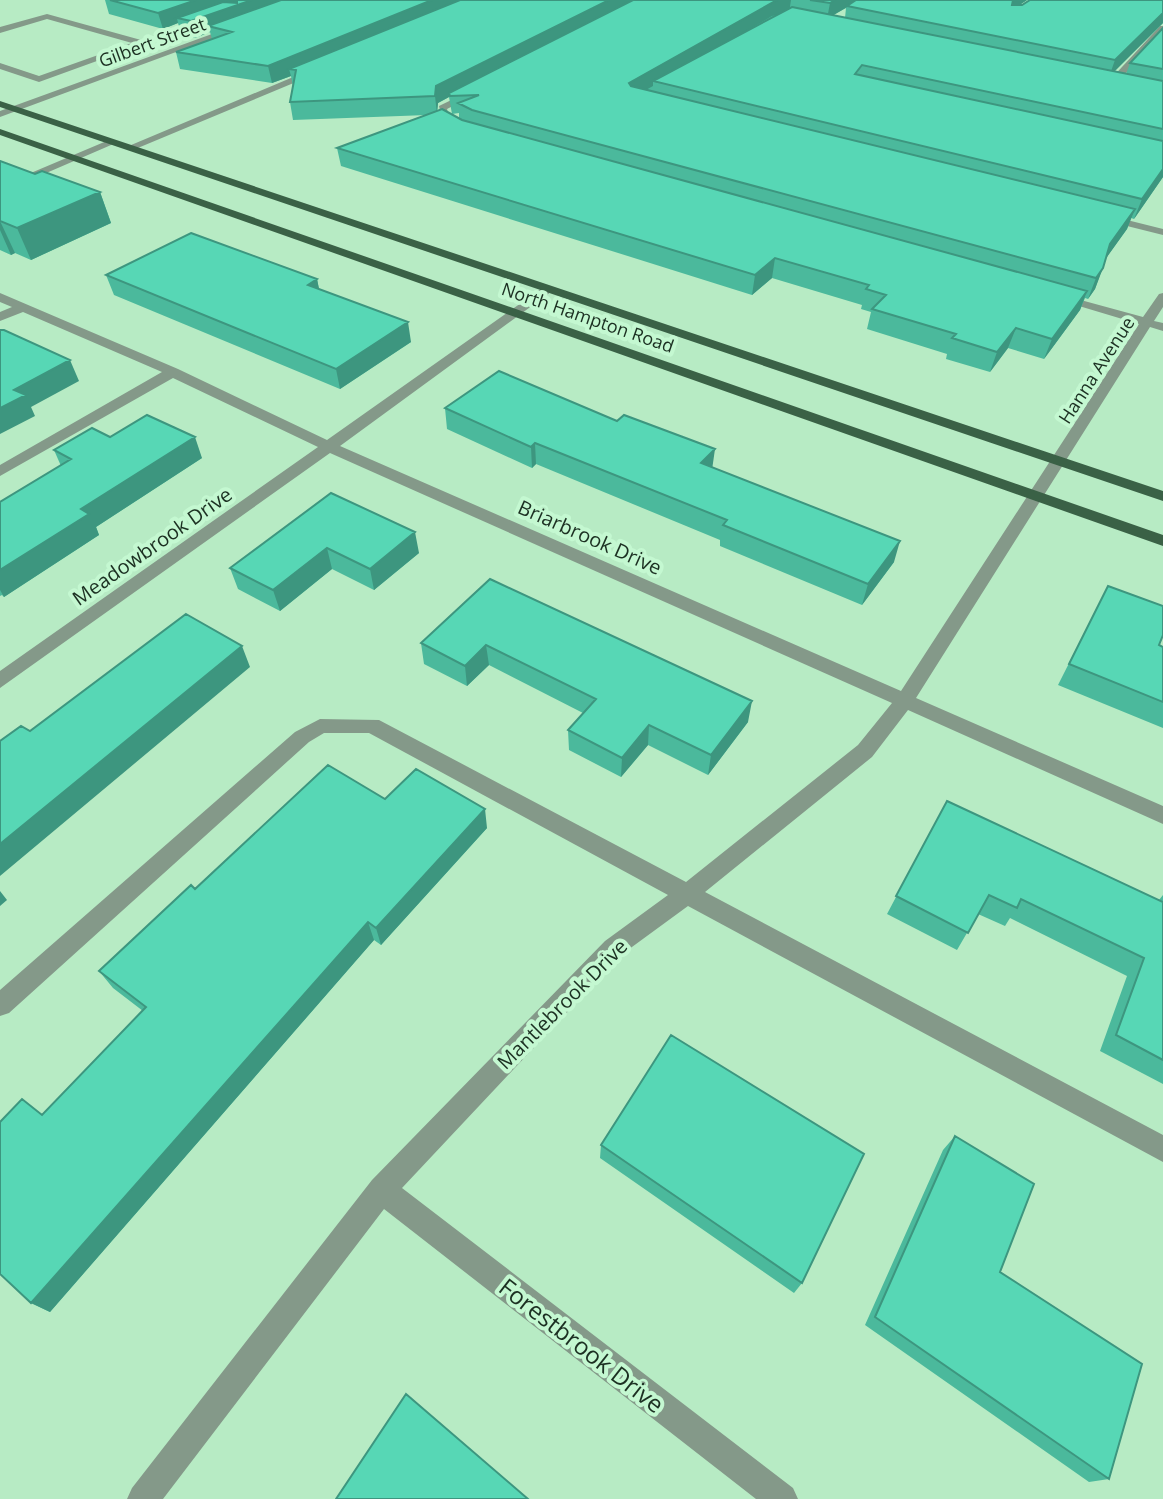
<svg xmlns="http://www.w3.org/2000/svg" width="1163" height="1499" font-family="'Open Sans',sans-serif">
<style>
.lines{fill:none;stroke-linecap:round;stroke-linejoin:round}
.minor{fill:#849989;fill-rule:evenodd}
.major{fill:#3a6146;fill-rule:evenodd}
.wall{fill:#4bb99c;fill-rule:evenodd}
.shaded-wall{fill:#3d967f}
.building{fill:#57d7b5;stroke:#3d967f;stroke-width:2}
.labels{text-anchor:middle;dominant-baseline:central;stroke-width:8;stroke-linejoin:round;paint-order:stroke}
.far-street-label{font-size:18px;fill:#1c3022;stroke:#c4f8d1}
.street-label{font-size:20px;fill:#1c3022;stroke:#c4f8d1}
.near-street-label{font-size:24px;fill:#1c3022;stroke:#c4f8d1}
</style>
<rect width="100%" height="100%" fill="#b7ebc4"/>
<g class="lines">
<path class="minor" d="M47 14 141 40 201 18 208 20 149 42V46L141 45 39 82 0 69V63L39 76 132 43 47 19 0 33V27Z
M234 26 241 28 0 117V111Z
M1160 26H1163V33L1115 85H1109V81Z
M317 67 320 72 133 150 124 148Z
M472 90 480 92 447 109 450 119 463 126V130L443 123 439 106Z
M109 140 118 142 0 193V186Z
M1103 214 1163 229V235L1099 219V215Z
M545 286 555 289 340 446 901 691 1139 324 1049 297 1055 293 1143 317 1159 294 1163 293V307L1154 321 1163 323V331L1150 327 916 698 1163 806V824L908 710 872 757 705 892 1163 1135V1162L688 906 621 955 402 1188 793 1488 798 1499H756L384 1209 163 1499H127L132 1488 372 1180 605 941 668 895 369 733H324L309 742 9 1013 0 1016V990L295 732 320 719 379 720 686 882 858 745 892 703 330 453 0 688V671L318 447 173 378 0 476V465L162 372 23 312 0 321V312L12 307 0 302V293L178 369 327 440Z"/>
<path class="major" d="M0 101 1163 491V501L0 107Z
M0 129 1163 535V546L0 135Z"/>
</g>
<path class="wall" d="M105 0H1027L1019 5 1163 0V23L1114 71 1126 74 1130 63 1163 28V177L1134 219 1131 218 1127 229 1106 258 1095 289 1088 299 1085 298 1080 310 1044 359 1008 348 990 372 946 359 947 354 867 329 871 312 861 309 862 305 772 278 752 295 341 166 337 148 427 115 293 120 290 102 293 86 291 76 272 83 180 69 176 52 212 39 210 32 195 38 181 34 178 23 163 29 109 14ZM846 8 845 18 833 15ZM449 97 452 114 459 113V119L437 111 438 103Z
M0 161 35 174 100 192 111 223 31 260 15 253 11 255 0 250Z
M106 275 317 279 319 289 411 342 340 389 114 295Z
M445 408 713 468 894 562 862 605 720 546V540L536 464 532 468 447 429Z
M110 437 202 458 96 527 99 535 4 597 2 595 0 596V502L61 466 54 450Z
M331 493 419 553 374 590 332 569 280 611 238 589 230 568Z
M490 579 748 722 708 775 648 745 621 777 569 750 568 730 583 713 489 665 467 686 424 664 421 643Z
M1108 586 1159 645 1163 647V728L1058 685Z
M385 799 487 828 381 945 374 940 50 1312 31 1303 42 1115 143 1011 113 988 99 971 195 889Z
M947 801 1159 900 1163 895V1084L1100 1051 1127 976 1010 918 1005 926 978 914 957 950 887 914Z
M955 1136 1000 1272 1109 1479 1089 1482 865 1325 943 1150Z
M601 1145 802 1283 794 1293 600 1158Z"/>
<path class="shaded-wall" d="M196 0H245L187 20 177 18 178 23 163 29 158 13Z
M252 0H299L208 26 210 32 195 38 191 21Z
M432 0H472L289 69 291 76 272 83 268 66Z
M609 0H640L449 93V97L438 103 437 114 435 96 436 86Z
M774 0H791L789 13 772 16 658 83 653 81V86L628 100 629 83Z
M835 0H859L827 19 830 3Z
M1012 0H1027L1008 13Z
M1163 13V23L1109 77 1115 60Z
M1163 169V177L1134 219 1142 199Z
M100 192 111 223 31 260 17 228Z
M1135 209 1127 229 1102 264 1110 244Z
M0 221 15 253 11 255 0 230Z
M775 258 772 278 752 295 755 275Z
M1103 268 1095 289 1088 299 1096 278Z
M317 279 321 299 308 285Z
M1087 291 1080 310 1044 359 1052 339Z
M408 322 411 342 340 389 336 369Z
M1016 328 1008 348 990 372 997 352Z
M70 360 79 381 31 407 35 416 0 434V408L14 390Z
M195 437 202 458 96 527 99 535 4 597 0 590V570L81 509Z
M535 443 536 464 532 468 531 447Z
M715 449 712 470 701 463Z
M415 532 419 553 374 590 370 569Z
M900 541 894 562 862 605 868 584Z
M327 548 332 569 280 611 273 590Z
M486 645 489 665 467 686 465 666Z
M242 646 250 667 0 876V844Z
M752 701 748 722 708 775 711 755Z
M649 725 648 745 621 777 622 758Z
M485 809 487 828 381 945 376 928Z
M0 891 7 900 0 906Z
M368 922 374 940 50 1312 31 1303Z"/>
<path class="building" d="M110 0H196L158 13Z
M237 0H252L191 21 177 18 223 2 237 3Z
M281 0H432L268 66 176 52 232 32 208 26Z
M460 0H609L436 86 435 96 290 102 296 70 289 69Z
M633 0H777L629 83 631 86 1135 209 1110 244 1103 268 1096 278 472 110 458 103 479 95 450 96 449 93Z
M810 0H835L830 3Z
M856 0H1013L1012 5H1022L1030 0H1163V13L1115 60 847 6Z
M792 7 1163 81V129L862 65 855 74 1163 141V169L1142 199 653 81Z
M1163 28V69L1130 63Z
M442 109 462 120 1087 291 1052 339 1016 328 997 352 952 338 956 334 872 309 886 295 866 289 869 285 775 258 755 275 337 148Z
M0 161 35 174 42 171 100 192 17 228 0 221Z
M191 233 317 279 308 285 408 322 336 369 106 275Z
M0 330H4L70 360 14 390 26 395 0 408Z
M499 371 617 421 624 415 715 449 701 463 900 541 868 584 723 525 727 520 535 443 531 447 445 408Z
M147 415 195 437 81 509 89 514 0 570V502L71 459 54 450 92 428 110 437Z
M331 493 415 532 370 569 327 548 273 590 230 568Z
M490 579 752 701 711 755 649 725 622 758 568 730 596 699 486 645 465 666 421 643Z
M1108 586 1163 606V635L1159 645 1163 647V702L1069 664Z
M186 614 242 646 0 844V741L21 726 30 731Z
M328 765 385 799 416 769 485 809 376 928 368 922 31 1303 0 1274V1122L22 1099 42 1115 146 1007 99 971 191 885 195 889Z
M947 801 1163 902V1060L1116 1035 1144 958 1021 899 1017 908 989 895 968 933 896 896Z
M671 1035 864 1154 802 1283 601 1145Z
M955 1136 1034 1184 1000 1272 1142 1364 1109 1479 875 1317Z
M406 1394 528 1499H336Z"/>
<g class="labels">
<g class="far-street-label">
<text transform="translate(152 42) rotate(-20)">Gilbert Street</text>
<text transform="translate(588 317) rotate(19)">North Hampton Road</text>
<text transform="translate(1096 370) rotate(-57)">Hanna Avenue</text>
</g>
<g class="street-label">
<text transform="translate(590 537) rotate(24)">Briarbrook Drive</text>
<text transform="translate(152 546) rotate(-35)">Meadowbrook Drive</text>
<text transform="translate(562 1004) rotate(-45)">Mantlebrook Drive</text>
</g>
<g class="near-street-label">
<text transform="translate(582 1345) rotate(38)">Forestbrook Drive</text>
</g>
</g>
</svg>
